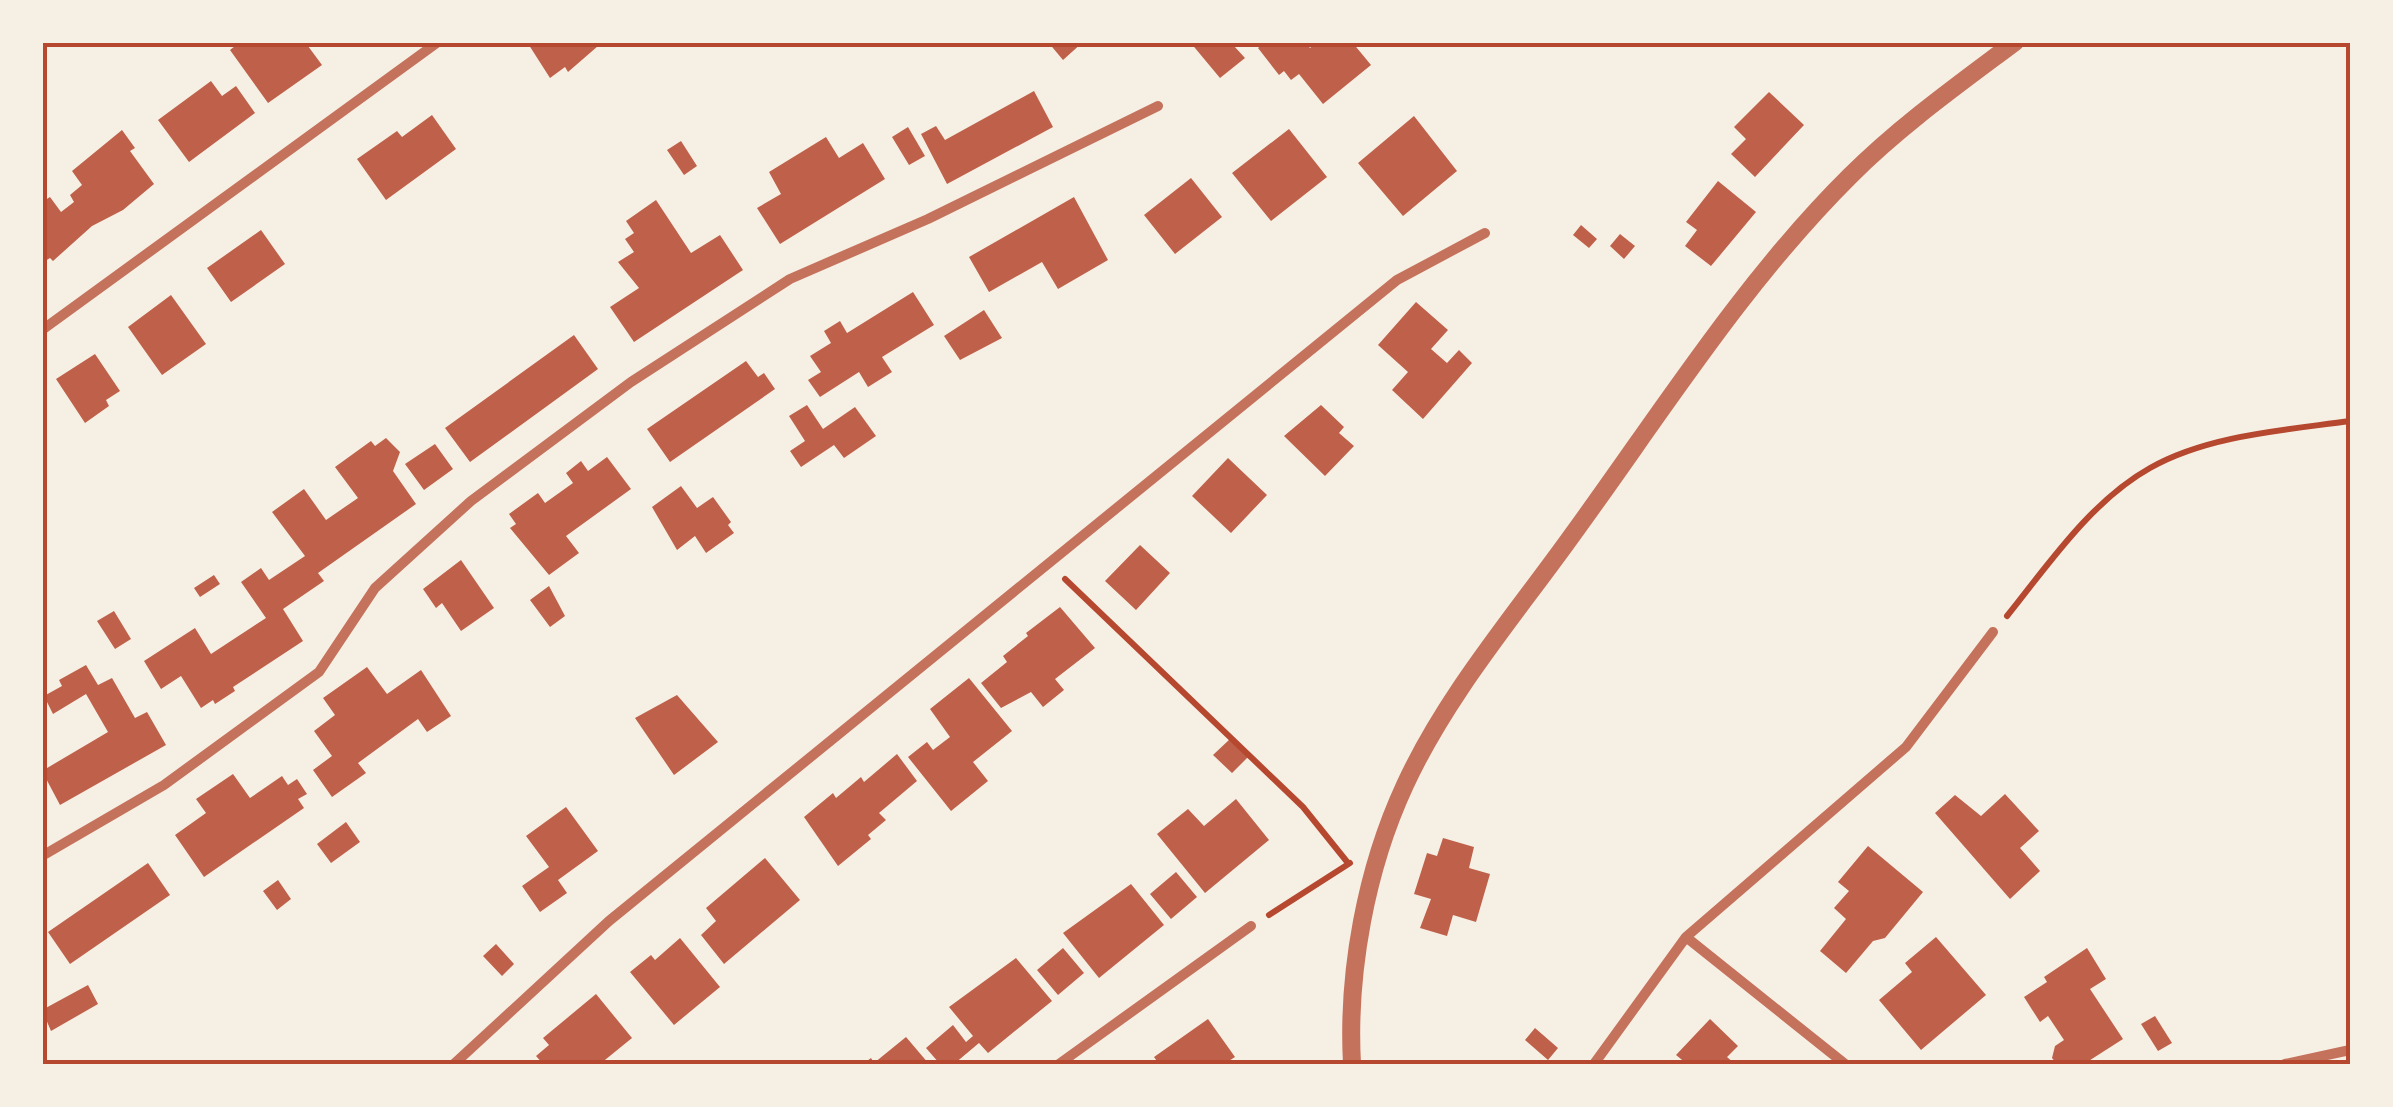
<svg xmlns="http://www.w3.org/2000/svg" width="2393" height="1107" font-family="'Sofia Sans Condensed',sans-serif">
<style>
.building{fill:#bf614a}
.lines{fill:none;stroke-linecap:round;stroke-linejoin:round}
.path{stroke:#b5482f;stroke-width:6}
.minor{stroke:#c5725c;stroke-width:10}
.tertiary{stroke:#c5725c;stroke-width:18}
.neatline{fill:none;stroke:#b5482f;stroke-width:4}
</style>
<rect width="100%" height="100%" fill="#f6efe4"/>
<path class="building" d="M240 42H305L322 65 268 103 230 50Z
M527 42H596L598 46 568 72 565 67 550 78Z
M1048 42H1083L1063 60Z
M1190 42H1238L1234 46 1245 58 1220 78Z
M1265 42H1305L1310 48 1317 42H1352L1371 65 1323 104 1299 74 1291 80 1284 71 1279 75 1258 48Z
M211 81 222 96 236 86 255 113 189 162 158 120Z
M1034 91 1053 127 947 184 921 134 936 126 945 140Z
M1769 92 1804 125 1755 177 1731 154 1746 139 1734 127Z
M432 115 456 149 386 200 357 159 397 131 402 137Z
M1414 116 1457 171 1403 216 1358 163Z
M908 127 925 156 909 165 892 137Z
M1289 129 1327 177 1271 221 1232 173Z
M122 130 135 148 130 151 154 184 123 210 92 226 53 261 50 258 42 263V202L50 197 61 212 74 202 70 195 82 185 72 171Z
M826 137 839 158 863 143 885 179 780 244 757 208 781 194 769 172Z
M681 141 697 166 684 175 667 150Z
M1191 178 1222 217 1175 254 1144 215Z
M1718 181 1756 212 1711 266 1685 246 1697 230 1686 222Z
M1074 197 1108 260 1058 289 1042 262 989 292 969 257Z
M656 200 691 253 720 235 743 270 634 342 610 307 639 288 618 262 634 252 625 239 634 233 626 221Z
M1581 225 1597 239 1589 248 1573 235Z
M261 230 285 264 231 302 207 268Z
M1620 234 1635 246 1624 259 1610 246Z
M913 292 934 325 882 357 892 372 868 387 859 372 820 397 808 380 821 372 810 356 831 343 824 331 840 321 847 333Z
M171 295 206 344 162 375 128 327Z
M1416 302 1448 330 1431 349 1447 363 1459 350 1472 363 1423 419 1392 390 1408 372 1378 345Z
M984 310 1002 338 960 360 944 336Z
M574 335 598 369 470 462 445 428Z
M95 354 120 391 106 400 109 406 85 423 56 379Z
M746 361 758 377 764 373 775 389 670 462 647 429Z
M807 405 823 429 855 407 876 436 844 458 834 445 801 467 790 451 805 441 789 416Z
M1321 405 1344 427 1339 433 1354 446 1325 476 1284 436Z
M386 438 400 452 393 471 416 504 318 573 324 581 283 609 303 641 233 687 235 691 215 704 213 700 201 708 181 676 161 689 144 661 195 628 211 654 266 618 241 582 261 568 269 580 305 556 272 512 304 489 326 520 358 498 335 467 371 441 375 446Z
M435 444 453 469 424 490 405 464Z
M607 457 631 489 566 536 579 553 549 575 510 528 516 524 509 514 538 493 545 503 573 483 566 473 581 461 588 471Z
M1228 458 1267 495 1231 533 1192 496Z
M681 486 697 508 713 497 731 522 728 525 734 533 706 553 695 536 677 550 652 507Z
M1140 545 1170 573 1136 610 1105 581Z
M461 560 494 608 461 631 442 603 436 608 423 589Z
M214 575 220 584 200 597 194 588Z
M549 586 565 616 550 627 530 600Z
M1060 607 1095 648 1055 679 1064 690 1043 707 1031 692 1001 708 981 683 1007 662 1003 656 1028 636 1026 633Z
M114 611 131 639 115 649 97 621Z
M86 665 98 685 112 678 135 718 147 712 166 745 60 805 42 771 108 732 86 694 53 714 44 696 62 686 59 680Z
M367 667 387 694 421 670 451 716 427 732 418 719 358 763 366 773 332 797 313 770 332 756 314 731 335 715 323 698Z
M969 678 1012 731 973 762 988 781 951 811 908 757 927 742 933 750 950 737 930 709Z
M677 695 718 742 674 775 635 718Z
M1230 739 1248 757 1232 773 1213 755Z
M897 754 917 781 879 813 886 820 868 835 871 839 838 866 804 817 833 793 836 798 861 777 864 782Z
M233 774 250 798 282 776 288 785 297 779 307 794 298 799 304 808 204 877 175 835 206 813 196 799Z
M2005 794 2039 831 2020 848 2040 871 2010 899 1935 813 1955 795 1981 816Z
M1236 799 1269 840 1205 893 1157 834 1188 809 1204 826Z
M566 807 598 851 558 880 567 893 540 912 522 886 549 867 526 836Z
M346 822 360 842 331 863 317 844Z
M1443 838 1474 847 1469 868 1490 874 1476 922 1453 915 1447 936 1420 928 1431 899 1414 894 1427 853 1437 856Z
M1868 846 1923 892 1885 938 1873 941 1846 973 1820 951 1846 919 1834 908 1849 891 1838 882Z
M765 858 800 900 724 964 701 935 716 921 706 908Z
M148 863 170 895 70 964 48 932Z
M1176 872 1197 897 1171 919 1150 894Z
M278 880 291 899 277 910 263 891Z
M1131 884 1164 925 1099 978 1063 933Z
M1936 937 1986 995 1921 1050 1879 1000 1912 972 1905 963Z
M680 938 720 987 674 1025 630 972 651 955 655 960Z
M496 944 514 964 502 976 483 956Z
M1063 948 1084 973 1058 995 1037 970Z
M2087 948 2106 979 2090 989 2123 1039 2084 1064H2057L2052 1058 2055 1046 2064 1040 2048 1016 2040 1022 2024 997 2047 982 2044 977Z
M1016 958 1052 1001 988 1053 979 1043 954 1064H940L926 1048 953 1025 966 1042 973 1036 949 1007Z
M88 985 98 1004 51 1031 42 1010Z
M596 994 632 1038 600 1064H543L536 1056 549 1045 543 1038Z
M2155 1016 2172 1043 2158 1051 2141 1024Z
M1208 1019 1235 1057 1224 1064H1159L1154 1057Z
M1710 1019 1738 1046 1727 1057 1735 1064H1687L1676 1055Z
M1535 1028 1558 1048 1548 1060 1525 1040Z
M906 1037 929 1064H863L871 1058 874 1063Z"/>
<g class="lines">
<path class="path" d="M1065 579 1303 807 1348 863
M2007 616C2048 565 2091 501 2150 468 2208 435 2286 430 2350 421
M1269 915 1350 863"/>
<path class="minor" d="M42 330 438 42
M42 856 164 785 319 672 375 588 471 501 631 382 790 279 928 219 1158 106
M1686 937 1845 1064
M454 1064 609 921 1397 280 1485 233
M1059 1064 1251 926
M1594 1064 1686 937 1906 747 1993 632
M2285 1064 2350 1050"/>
<path class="tertiary" d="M1352 1064C1347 972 1366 869 1405 785 1447 694 1515 615 1573 534 1661 413 1744 281 1850 176 1900 126 1959 84 2015 42"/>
</g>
<rect width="2393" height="1107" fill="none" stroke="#f6efe4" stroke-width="90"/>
<rect x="45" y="45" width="2303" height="1017" class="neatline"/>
</svg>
